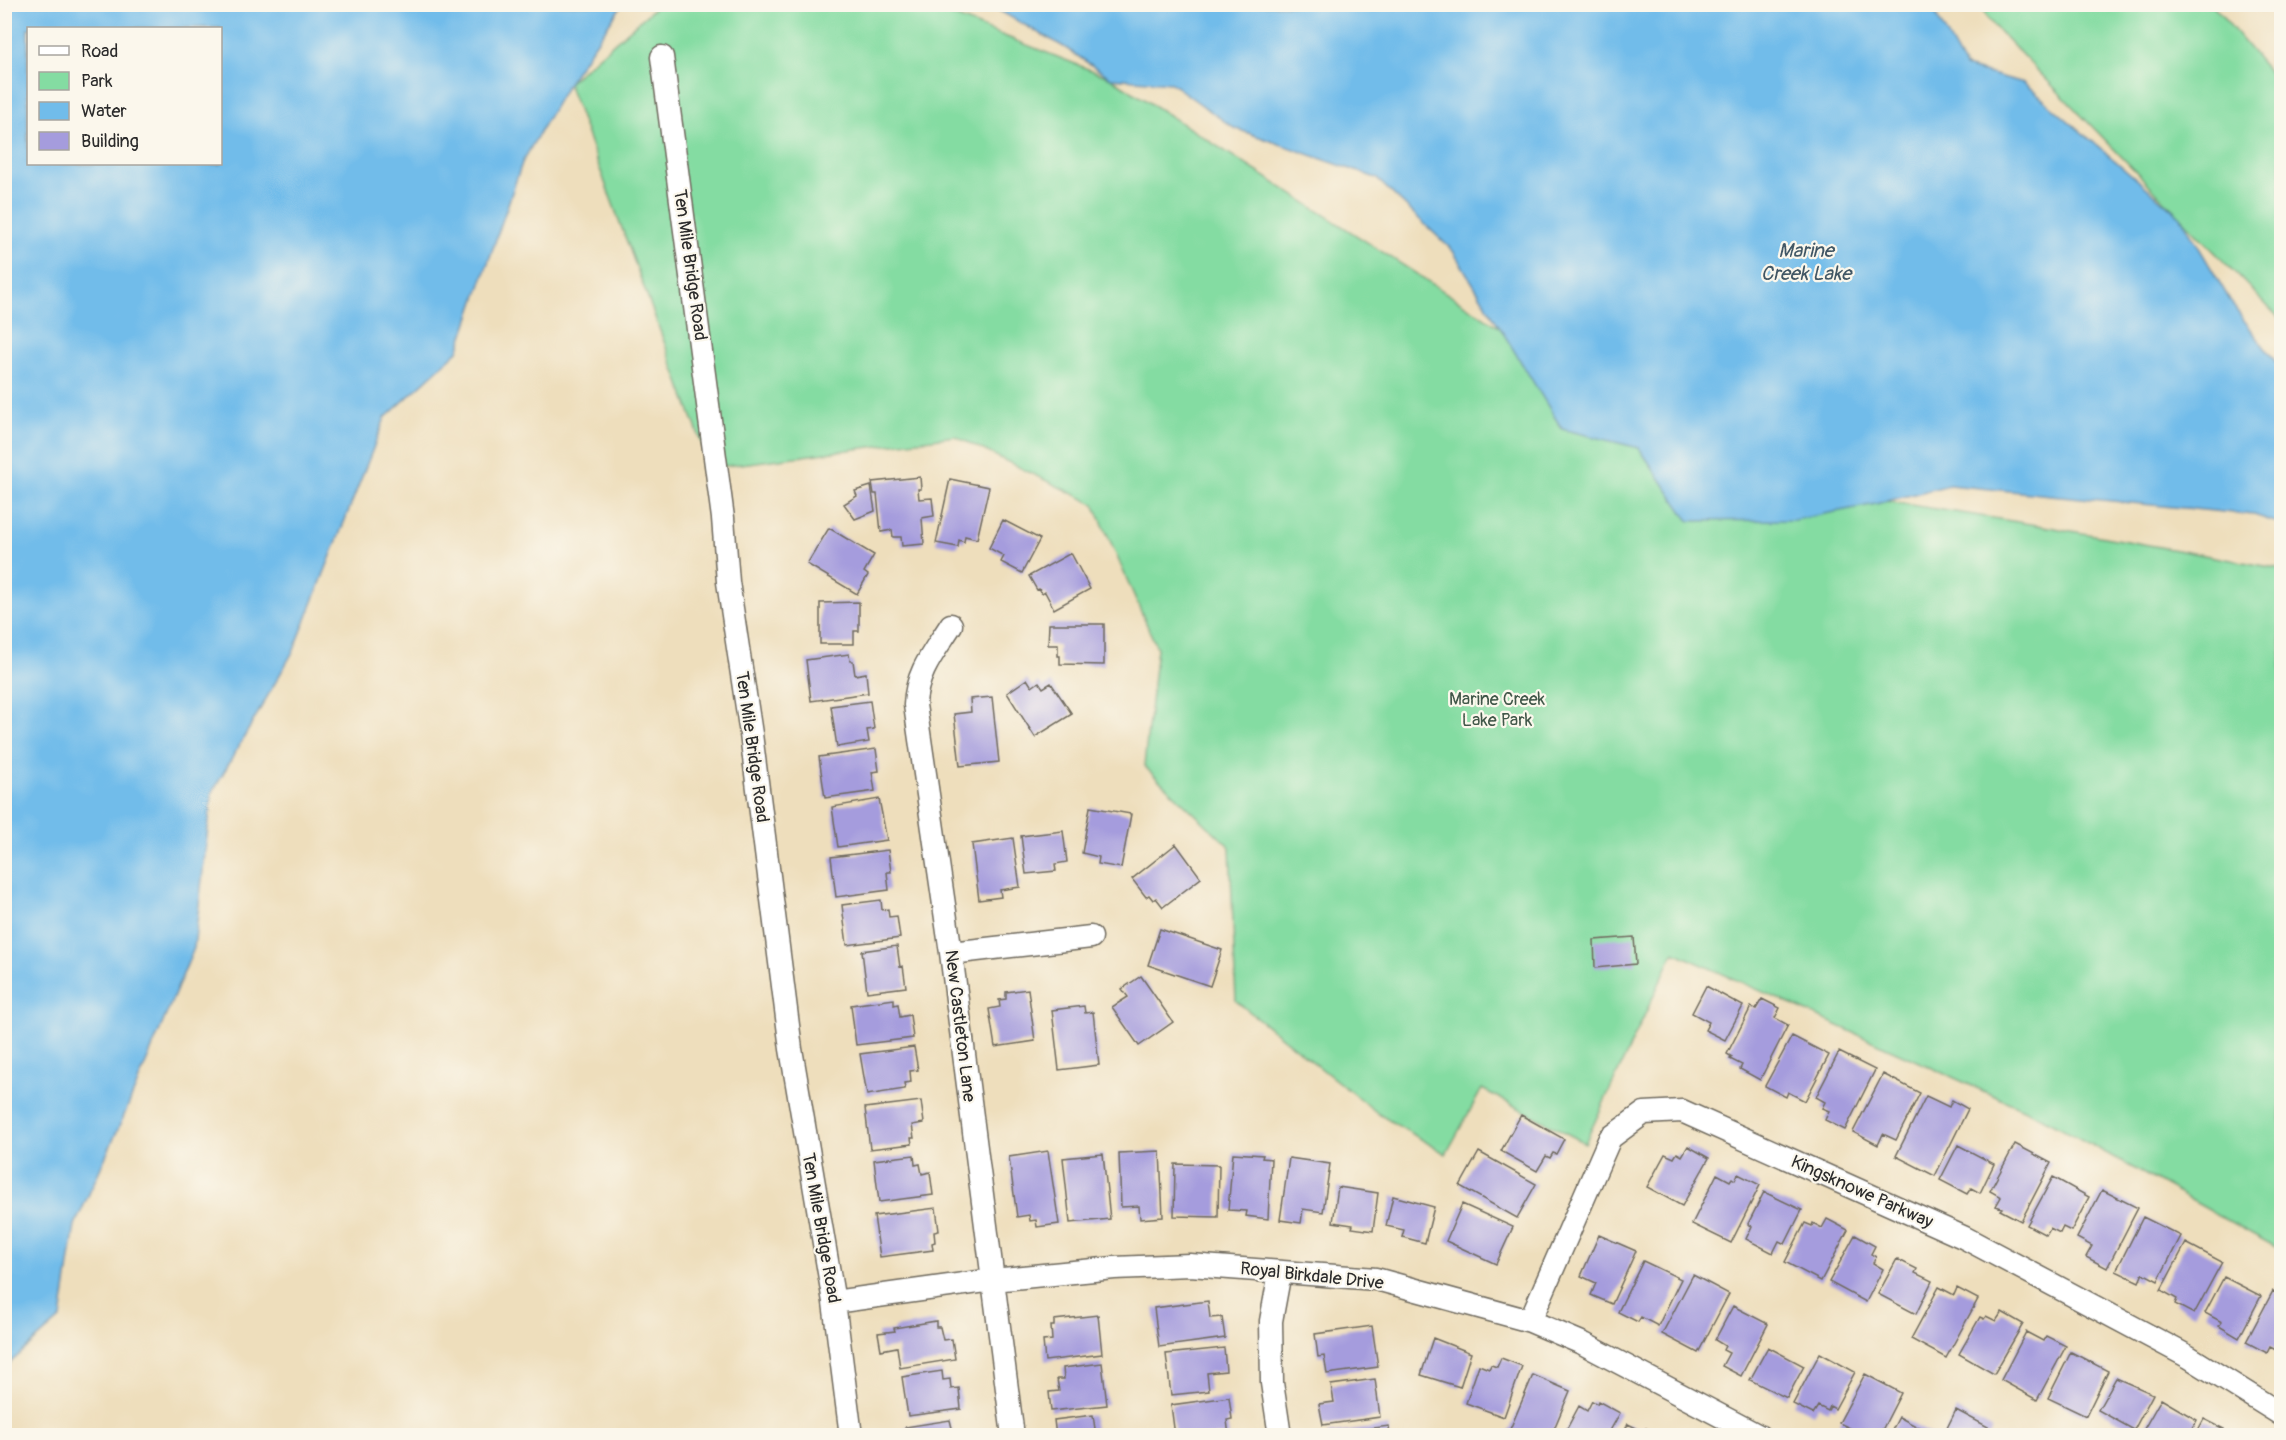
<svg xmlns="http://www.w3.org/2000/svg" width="2286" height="1440" font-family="Pangolin,sans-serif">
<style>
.green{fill:#84dca2;stroke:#588466;stroke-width:1.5}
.water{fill:#71bcea;stroke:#4e748a;stroke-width:1.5;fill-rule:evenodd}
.building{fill:#a59cdd}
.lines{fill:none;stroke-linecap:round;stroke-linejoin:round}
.street-casing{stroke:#6f6a5e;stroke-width:25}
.street{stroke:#fff;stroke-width:22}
.labels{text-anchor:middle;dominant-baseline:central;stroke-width:4.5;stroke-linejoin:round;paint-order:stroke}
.street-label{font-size:18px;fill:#2b2b2b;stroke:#fbf7ec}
.park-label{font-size:18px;fill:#415749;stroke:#fbf7ec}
.water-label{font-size:20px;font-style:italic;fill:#405664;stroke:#fbf7ec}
</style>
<rect width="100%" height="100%" fill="#fbf7ec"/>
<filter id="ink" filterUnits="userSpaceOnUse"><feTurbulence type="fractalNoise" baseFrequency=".0167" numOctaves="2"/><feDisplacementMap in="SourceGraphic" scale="12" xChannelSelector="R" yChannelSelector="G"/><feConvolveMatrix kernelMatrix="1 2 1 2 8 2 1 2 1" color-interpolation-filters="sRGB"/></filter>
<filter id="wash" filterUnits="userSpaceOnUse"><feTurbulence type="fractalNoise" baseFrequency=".008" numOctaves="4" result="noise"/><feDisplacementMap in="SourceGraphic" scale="24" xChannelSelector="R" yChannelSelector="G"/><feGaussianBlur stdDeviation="1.35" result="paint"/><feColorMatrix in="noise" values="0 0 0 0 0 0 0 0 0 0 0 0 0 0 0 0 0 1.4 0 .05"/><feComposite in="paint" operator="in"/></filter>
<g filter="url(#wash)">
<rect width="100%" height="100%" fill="#eedebc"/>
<path class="green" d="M658 5H925L1111 78 1501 328 1672 467 2049 527 2281 569V1250L2039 1116 1674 952 1585 1143 1482 1089 1446 1154 1380 1115 1236 1001 1230 847 1144 766 1157 648 1094 504 955 436 711 468 568 83Z
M1978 5H2213L2281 86V320L1994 26Z"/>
<path class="water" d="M5 4 622 5 568 83 522 163 458 351 385 418 294 650 212 793 194 948 123 1118 75 1225 61 1318 5 1367ZM28 28H220V164H28Z
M989 5H1935L1937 17 1965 67 2024 83 2181 217 2234 307 2281 369V524L2254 515 1949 485 1876 504 1794 520 1689 521 1639 448 1562 429 1453 251 1376 178 1234 128 1171 83 1111 78 1064 47Z"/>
<g id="blocks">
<path class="building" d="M920 477 921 489H918L919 499 932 498 934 516 922 518 924 544 902 546 901 537H893L892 530 881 532 877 494H874L872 482Z
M950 479 989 487 977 539 965 536 964 542 959 540 958 547 936 543Z
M871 486 875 511 855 519 844 504 857 496 855 491Z
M1003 520 1040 539 1022 573 1001 562 1004 556 989 548Z
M829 528 874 555 864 572 868 575 857 594 807 564Z
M1071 553 1090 589 1054 609 1045 592 1042 594 1039 589 1037 590 1029 576Z
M859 602V631H854V644H820V603Z
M1049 624H1104V665L1060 664V656H1058V645H1048Z
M849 654 850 661H853L855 675 866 673 868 693 811 701 806 660Z
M1027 679 1032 687 1039 682 1043 688 1051 683 1072 714 1035 737 1007 693Z
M992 697 999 762 960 766 954 714 971 712 970 699Z
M870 701 874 729 867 730 869 742 837 747 831 706Z
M876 749 879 771 872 772 875 791 825 798 819 757Z
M879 799 887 840 838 847 832 807Z
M1090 807 1131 814 1121 868 1098 864 1099 857 1082 853Z
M1063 831 1067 862 1055 864 1056 871 1026 874 1021 836Z
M1013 838 1020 887 1000 890 1001 897 979 900 972 844Z
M1176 844 1201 878 1163 907 1156 898 1153 900 1149 895 1146 897 1132 879Z
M888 850 891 872H887L889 890 836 897 831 857Z
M881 900 882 910 888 909 889 917 897 916 900 938 847 945 842 905Z
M1160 929 1222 950 1210 986 1148 965Z
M1634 937 1636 964 1595 968 1594 940Z
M897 946 900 967 903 966 906 987 867 992 862 951Z
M1141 976 1173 1022 1139 1046 1112 1007 1128 997 1122 989Z
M1706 986 1743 1006 1725 1040 1705 1030 1709 1022 1692 1013Z
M1028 989 1035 1041 995 1047 989 1009 1000 1007 999 1000 1006 999V992Z
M894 999V1005L898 1004 900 1017 910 1015 913 1038 856 1045 851 1005Z
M1762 999 1780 1008 1775 1018 1788 1025 1760 1080 1740 1069 1742 1065 1730 1059 1732 1057 1727 1054 1751 1007 1756 1009Z
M1084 1006 1085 1013 1093 1012 1099 1065 1059 1070 1052 1010Z
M1792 1036 1829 1055 1805 1101 1788 1092 1786 1097 1765 1086Z
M914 1047 918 1070 910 1071 911 1082 904 1083 905 1089 867 1095 860 1054Z
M1839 1052 1875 1070 1845 1130 1825 1120 1829 1111 1822 1108 1825 1102 1816 1097Z
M1883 1074 1920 1093 1896 1140 1883 1134 1878 1145 1853 1132Z
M1926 1096 1949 1107 1952 1100 1968 1109 1935 1176 1896 1156Z
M921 1101 924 1123 912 1125 914 1138H911L912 1144 870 1149 865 1108Z
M1521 1115 1564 1139 1556 1154 1553 1153 1550 1158 1546 1156 1537 1171 1501 1151Z
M2015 1144 2051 1163 2021 1221 2000 1210 2002 1208 1996 1206 2001 1197 1990 1191Z
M1958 1145 1994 1164 1980 1193 1971 1188 1967 1194 1940 1180Z
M1688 1146 1709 1158 1682 1206 1647 1187 1665 1154 1674 1158 1677 1153 1682 1156Z
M1048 1151 1059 1224 1037 1227 1036 1220 1030 1221 1029 1215 1017 1217 1009 1157Z
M1160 1151 1163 1217 1140 1219 1139 1206 1121 1207 1119 1153Z
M1479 1152 1536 1184 1517 1218 1460 1186Z
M1233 1153 1263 1155 1262 1158 1271 1159 1268 1219 1246 1216 1247 1211 1228 1210Z
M1103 1154 1110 1219 1070 1223 1063 1158Z
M914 1155 915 1165 920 1164 922 1174 930 1172 933 1195 879 1202 874 1160Z
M1289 1158 1330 1164 1323 1212 1303 1209 1301 1223 1280 1220Z
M1175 1164 1219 1165 1218 1217 1174 1216Z
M1717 1174 1730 1181 1732 1178 1735 1180 1738 1174 1760 1185 1731 1243 1692 1224Z
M2053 1177 2089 1197 2071 1231 2063 1227 2060 1233 2050 1228 2046 1235 2027 1225Z
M1338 1187 1378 1193 1373 1231 1352 1228 1353 1225 1333 1222Z
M2102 1190 2138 1208 2107 1268 2086 1257 2092 1246 2077 1238Z
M1764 1192 1802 1210 1785 1244 1779 1241 1773 1253 1746 1239 1752 1226 1748 1224Z
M1393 1196 1434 1207 1425 1243 1402 1237 1404 1230 1386 1226Z
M1462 1204 1513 1227 1496 1264 1446 1241Z
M936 1208 939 1231 934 1232 935 1242 932 1243 933 1250 880 1257 874 1216Z
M2143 1217 2181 1236 2158 1281 2143 1273 2139 1282 2116 1271Z
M1827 1219 1848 1230 1821 1281 1785 1262 1805 1223 1812 1226 1813 1223 1822 1228Z
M1599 1235 1636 1251 1612 1304 1591 1295 1596 1283 1581 1276Z
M1855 1235 1875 1246 1871 1254 1876 1257 1873 1263 1883 1269 1866 1302 1829 1282Z
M2186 1243 2222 1262 2194 1314 2175 1304 2177 1299 2161 1290Z
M1897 1259 1917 1269 1915 1273 1932 1281 1916 1314 1878 1294Z
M1643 1261 1681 1279 1658 1326 1641 1317 1638 1322 1618 1312Z
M1693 1275 1729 1294 1698 1353 1662 1334Z
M2224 1277 2261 1296 2239 1338 2219 1326 2222 1322 2205 1313Z
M1939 1287 1954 1295 1957 1288 1978 1299 1946 1358 1911 1339Z
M2273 1291 2282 1295V1353L2270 1347 2267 1353 2246 1342Z
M1208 1301 1210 1318 1222 1317 1225 1338 1159 1347 1154 1308Z
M1733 1306 1768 1324 1741 1376 1722 1366 1729 1353 1723 1350 1725 1346 1715 1340Z
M2002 1312 2023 1324 1994 1374 1959 1354 1980 1317 1984 1319 1986 1316 1996 1321Z
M1098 1315 1102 1354 1045 1361 1043 1341 1052 1340 1051 1326H1054V1320Z
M936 1321V1327H940L943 1340 952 1339 955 1359 900 1368 897 1347 881 1350 878 1333 895 1331 894 1328Z
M1372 1326 1378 1367 1327 1374 1324 1356 1318 1357 1315 1334Z
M2026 1332 2043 1341 2046 1336 2066 1346 2037 1400 2001 1380Z
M1433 1338 1471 1353 1460 1387 1421 1375Z
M1768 1347 1804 1366 1787 1398 1750 1380Z
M1224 1348 1226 1371 1207 1373 1209 1391 1171 1395 1166 1354Z
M2071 1352 2108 1371 2086 1416 2048 1398Z
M1820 1353 1855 1372 1835 1409 1830 1406 1828 1411 1818 1406 1813 1414 1793 1404Z
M1501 1358 1522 1366 1504 1417 1466 1403 1479 1365 1489 1369 1491 1365 1497 1367Z
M1102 1363 1107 1405 1051 1411 1049 1392 1059 1391 1057 1379H1064L1063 1368Z
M942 1371 943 1380 950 1379 951 1389 959 1388 961 1409 908 1416 902 1377Z
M1865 1374 1901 1393 1879 1436H1852L1854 1430 1839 1423Z
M1533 1375 1570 1391 1551 1436H1511L1508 1434Z
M2116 1378 2153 1394 2134 1430 2098 1410Z
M1375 1379 1380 1417 1323 1425 1319 1404 1334 1402 1331 1385Z
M1229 1397 1232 1419 1227 1420 1229 1436H1175L1171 1405Z
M2161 1399 2197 1420 2189 1436H2140Z
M1592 1401 1597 1404 1598 1401 1620 1413 1607 1436H1563L1579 1406 1587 1411Z
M1956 1410 1992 1429 1989 1436H1943Z
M1093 1415 1096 1436H1056L1054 1420Z
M1899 1417 1934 1436H1889Z
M2204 1419 2224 1429 2220 1436H2195Z
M950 1420 954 1436H907L905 1427Z
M1628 1424 1644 1432 1646 1428 1661 1436H1622Z
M1389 1426 1390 1436H1327V1434Z"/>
</g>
</g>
<g filter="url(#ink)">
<use href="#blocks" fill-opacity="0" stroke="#6f6a5e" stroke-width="1.5"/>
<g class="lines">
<defs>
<path id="street" d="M662 57 723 518 728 582 751 734 791 1049 834 1302 851 1436
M951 625C934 652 916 673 915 705L951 953 1013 1436
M951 953 1091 937
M1280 1272 1271 1321 1272 1383 1280 1436
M834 1302 993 1280 1114 1268 1190 1265 1376 1279 1530 1321 1584 1344 1759 1436
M1530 1321 1610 1138 1644 1113 1682 1111 1965 1238 2189 1357 2282 1415"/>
</defs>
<use href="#street" class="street-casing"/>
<use href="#street" class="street"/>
</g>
</g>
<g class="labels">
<g class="street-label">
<text transform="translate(690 265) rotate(82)">Ten Mile Bridge Road</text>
<text transform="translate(752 747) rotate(82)">Ten Mile Bridge Road</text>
<text transform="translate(960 1026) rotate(83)">New Castleton Lane</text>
<text transform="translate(1862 1192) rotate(24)">Kingsknowe Parkway</text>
<text transform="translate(821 1228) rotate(80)">Ten Mile Bridge Road</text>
<text transform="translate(1312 1276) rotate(6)">Royal Birkdale Drive</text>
</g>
<g class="park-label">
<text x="1497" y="699">Marine Creek<tspan x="1497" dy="21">Lake Park</tspan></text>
</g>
<g class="water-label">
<text x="1806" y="250">Marine<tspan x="1806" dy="23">Creek Lake</tspan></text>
</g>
</g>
<rect width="2286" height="1440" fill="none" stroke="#fbf7ec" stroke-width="24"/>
<rect x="27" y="27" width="195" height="138" fill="#fbf7ec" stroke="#a8a59f" stroke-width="1.5"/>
<rect x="39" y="46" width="30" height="9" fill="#ffffff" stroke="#a8a59f" stroke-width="1.5"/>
<text x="81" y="57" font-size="18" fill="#2b2b2b">Road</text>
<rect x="39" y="72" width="30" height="18" fill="#84dca2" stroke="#a8a59f" stroke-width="1.5"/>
<text x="81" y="87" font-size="18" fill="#2b2b2b">Park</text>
<rect x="39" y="102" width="30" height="18" fill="#71bcea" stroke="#a8a59f" stroke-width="1.5"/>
<text x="81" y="117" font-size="18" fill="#2b2b2b">Water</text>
<rect x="39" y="132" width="30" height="18" fill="#a59cdd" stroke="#a8a59f" stroke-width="1.5"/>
<text x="81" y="147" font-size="18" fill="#2b2b2b">Building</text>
</svg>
